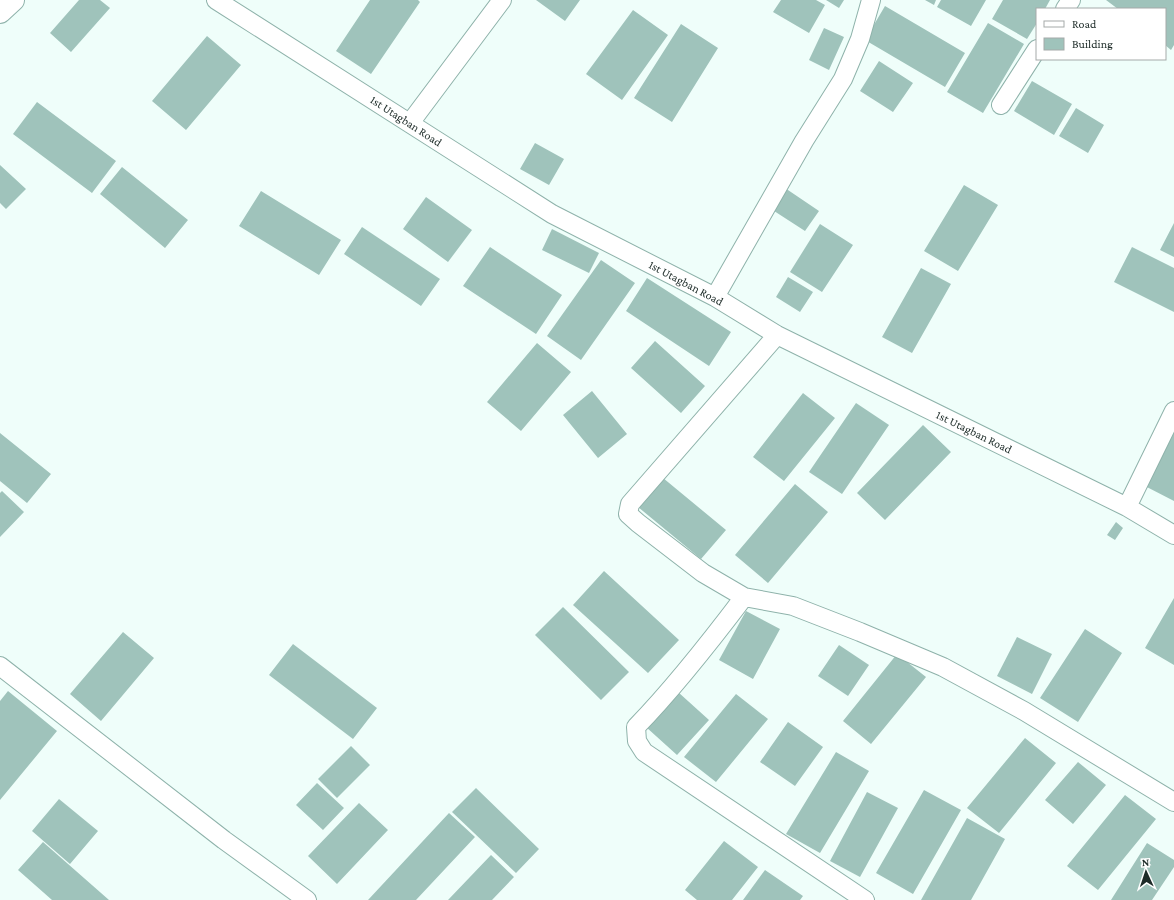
<svg xmlns="http://www.w3.org/2000/svg" width="1174" height="900" font-family="'Crimson Pro',serif">
<style>
.building{fill:#9fc3bb}
.lines{fill:none;stroke-linecap:round;stroke-linejoin:round}
.minor-casing{stroke:#8eb2aa;stroke-width:20}
.secondary-casing{stroke:#8eb2aa;stroke-width:24}
.minor{stroke:#fff;stroke-width:18}
.secondary{stroke:#fff;stroke-width:22}
.labels{text-anchor:middle;dominant-baseline:central;stroke-width:3;stroke-linejoin:round;paint-order:stroke}
.street-label{font-size:12px;fill:#1d2b28;stroke:#fff}
</style>
<rect width="100%" height="100%" fill="#effefa"/>
<path class="building" d="M79 0H100L110 8 71 52 50 33Z
M370 0H418L420 2 371 74 336 51Z
M536 0H580L565 21Z
M781 0H816L825 5 809 33 773 12Z
M826 0H844L839 8Z
M925 0H936L934 5Z
M941 0H986L971 26 937 7Z
M1003 0H1050L1045 9H1037V23L1027 39 992 19Z
M1106 0H1174V45L1171 50 1165 45V9H1118Z
M885 6 965 53 945 87 865 40Z
M633 10 668 35 622 100 586 74Z
M988 23 1024 44 983 113 947 92Z
M681 24 718 48 672 122 634 98Z
M824 28 844 37 829 70 809 60Z
M207 36 241 65 186 130 152 101Z
M879 61 913 83 893 112 860 91Z
M1032 81 1072 104 1054 135 1014 111Z
M37 102 116 161 92 193 13 134Z
M1076 108 1104 125 1088 153 1059 136Z
M535 143 564 159 549 185 520 169Z
M0 165 26 189 6 209 0 203Z
M122 167 188 220 165 248 100 194Z
M964 185 998 205 958 271 924 251Z
M785 188 819 211 805 231 771 209Z
M261 191 341 240 319 275 239 226Z
M426 197 472 230 448 262 403 229Z
M1174 223V257L1160 250Z
M820 224 853 245 822 292 790 272Z
M362 227 440 279 421 306 344 254Z
M552 229 599 253 589 273 542 250Z
M490 247 562 295 536 334 463 286Z
M1132 247 1174 268V312L1114 282Z
M601 260 635 283 581 360 547 336Z
M921 268 951 284 912 353 882 337Z
M788 277 813 292 800 312 776 297Z
M647 278 731 332 709 366 626 311Z
M655 341 705 386 681 413 631 368Z
M537 343 571 372 521 431 487 402Z
M592 391 627 434 598 458 563 415Z
M803 393 835 418 784 481 753 457Z
M856 403 889 425 842 494 809 472Z
M1174 423V501L1141 484Z
M923 425 951 452 885 520 857 493Z
M0 433 51 474 27 503 0 481Z
M657 473 726 530 701 559 632 502Z
M795 484 828 512 768 583 735 555Z
M2 491 24 512 0 537V493Z
M1116 522 1123 528 1115 540 1107 535Z
M604 571 679 640 648 673 573 605Z
M1174 598V665L1145 648Z
M563 607 629 672 601 700 535 635Z
M746 611 780 629 753 679 719 660Z
M1085 629 1122 653 1078 722 1040 698Z
M123 632 154 658 101 721 70 694Z
M1017 637 1052 654 1032 694 997 676Z
M293 644 377 708 353 739 269 675Z
M839 645 869 665 848 696 818 676Z
M897 654 926 677 871 744 843 721Z
M8 691 57 731 0 800V701Z
M678 692 709 720 677 755 646 727Z
M736 694 768 719 716 782 684 757Z
M788 722 823 747 795 786 760 762Z
M1025 738 1056 763 999 833 967 808Z
M351 746 370 765 337 798 318 779Z
M836 752 869 771 820 853 786 834Z
M1078 762 1106 785 1073 824 1045 800Z
M317 783 344 808 323 830 296 805Z
M476 788 539 849 516 873 452 812Z
M924 790 961 810 913 894 876 873Z
M867 792 898 808 860 877 830 861Z
M1125 795 1156 819 1098 890 1067 866Z
M59 799 98 831 70 864 32 831Z
M359 803 388 830 337 884 308 856Z
M449 813 475 837 416 900H368Z
M967 818 1005 839 971 900H921Z
M724 841 758 867 732 900H697L685 890Z
M43 842 109 900H52L18 870Z
M1147 843 1174 860V867L1152 900H1111Z
M491 855 514 877 492 900H448Z
M765 870 803 896 800 900H743Z"/>
<g class="lines">
<defs>
<path id="minor" d="M216 0 552 214 715 297 777 335 1127 507 1174 535
M1065 9 1071 0
M1001 105 1037 49
M410 123 502 0
M715 297 804 141 843 79 860 39 871 0
M777 335 630 504 628 514 638 523 703 573 744 597 793 606 860 632 943 667 1024 711 1174 802
M1127 507 1174 411
M744 597C710 642 675 687 636 727L637 741 644 752 865 900
M0 666 224 840 307 900"/>
<path id="secondary" d="M0 12 13 0"/>
</defs>
<use href="#minor" class="minor-casing"/>
<use href="#secondary" class="secondary-casing"/>
<use href="#minor" class="minor"/>
<use href="#secondary" class="secondary"/>
</g>
<g class="labels">
<g class="street-label">
<text transform="translate(406 121) rotate(33)">1st Utagban Road</text>
<text transform="translate(686 283) rotate(28)">1st Utagban Road</text>
<text transform="translate(974 432) rotate(26)">1st Utagban Road</text>
</g>
</g>
<rect x="1036" y="8" width="130" height="52" fill="#ffffff" stroke="#a5aaa9"/>
<rect x="1044" y="21" width="20" height="6" fill="#ffffff" stroke="#a5aaa9"/>
<text x="1072" y="28" font-size="12" fill="#1d2b28">Road</text>
<rect x="1044" y="38" width="20" height="12" fill="#9fc3bb" stroke="#a5aaa9"/>
<text x="1072" y="48" font-size="12" fill="#1d2b28">Building</text>
<g transform="translate(1146 872) rotate(357)" stroke="#ffffff" stroke-width="3" paint-order="stroke">
<path d="M0-3L7 15L0 10L-7 15Z" fill="#1d2b28"/>
<text y="-6" font-size="11" font-weight="bold" text-anchor="middle" fill="#1d2b28">N</text>
</g>
</svg>
